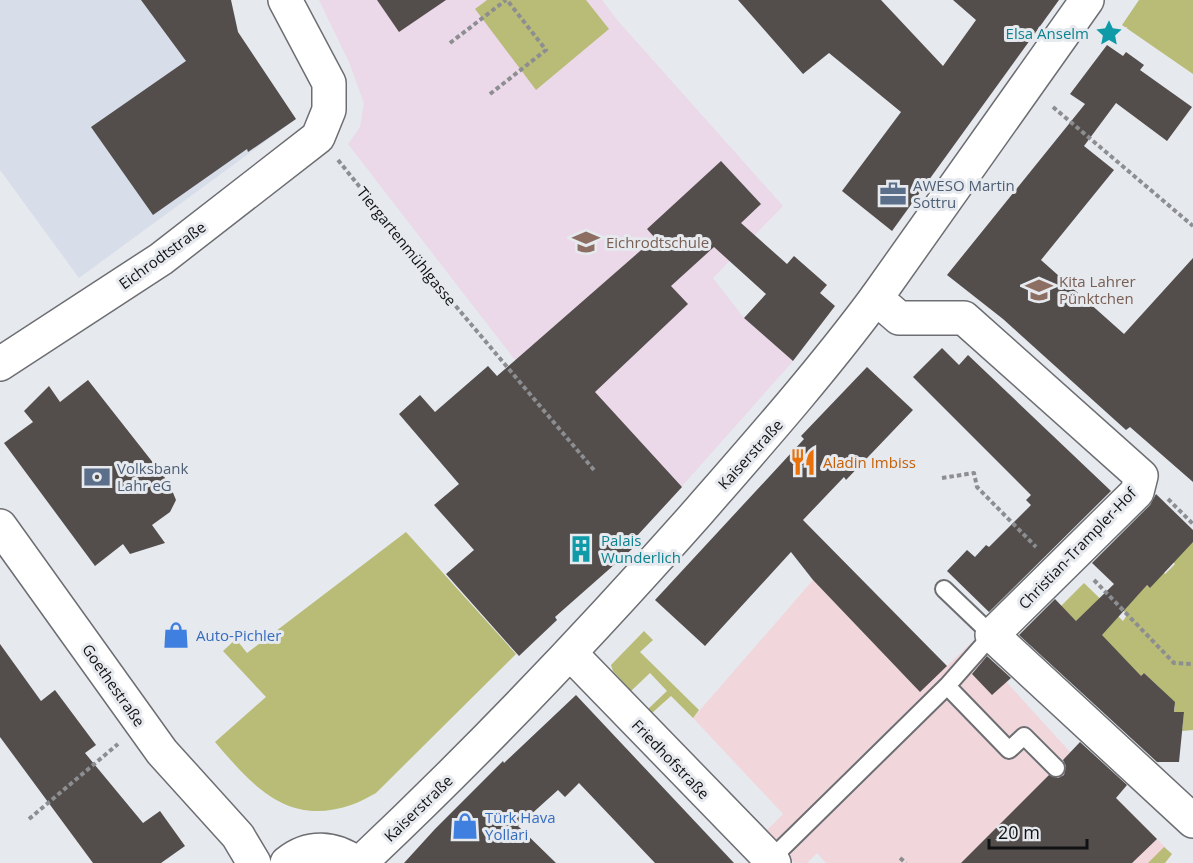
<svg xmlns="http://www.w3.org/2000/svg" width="1193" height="863" font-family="'Open Sans',sans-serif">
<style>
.commercial{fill:#f1d7dc}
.built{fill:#d7dde9}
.education{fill:#ebd8e8}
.green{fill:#b9bc76}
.building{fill:#534e4c}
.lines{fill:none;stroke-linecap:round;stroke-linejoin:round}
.service-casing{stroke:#6c6e72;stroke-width:20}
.minor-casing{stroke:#6c6e72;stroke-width:36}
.tertiary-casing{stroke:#6c6e72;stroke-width:36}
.path{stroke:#8c8e91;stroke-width:4;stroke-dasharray:4.5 3;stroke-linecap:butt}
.service{stroke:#fff;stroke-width:16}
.minor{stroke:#fff;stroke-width:33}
.tertiary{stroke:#fff;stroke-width:33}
.labels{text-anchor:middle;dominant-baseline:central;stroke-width:6;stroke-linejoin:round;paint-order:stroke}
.culture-label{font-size:15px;fill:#0d838f;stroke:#e6e9ee;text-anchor:end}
.service-label{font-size:15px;fill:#4e5e75;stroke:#e6e9ee;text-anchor:start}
.education-label{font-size:15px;fill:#785e54;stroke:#e6e9ee;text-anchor:start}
.street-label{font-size:15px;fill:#101112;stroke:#e6e9ee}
.food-label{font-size:15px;fill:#c56008;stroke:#e6e9ee;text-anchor:start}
.shop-label{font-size:15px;fill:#366cbe;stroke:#e6e9ee;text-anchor:start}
</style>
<rect width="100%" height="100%" fill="#e6e9ee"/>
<path class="commercial" d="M813 580 920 692 971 643 1071 753 1172 854 1165 863H826L817 853 807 863H794L765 832 783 814 693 718Z"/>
<path class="built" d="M0 0H231L238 32 296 119 79 278 0 170Z"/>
<path class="education" d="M319 0H602L618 21 783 206 713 278 744 318 793 361 660 511 515 360 348 144 360 127 364 103 349 62Z"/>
<path class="green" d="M487 0H586L609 29 536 90 475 9Z
M1139 0H1193V74L1122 25Z
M406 532 516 654 376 793C368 797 360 802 351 805 287 827 252 785 215 742L266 697 223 651 236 639 247 653Z
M1193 542V730L1182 731 1184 712H1174L1175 707 1161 689 1144 673 1136 682 1061 606 1084 583 1123 621 1127 615 1123 610 1138 595 1135 591 1143 582 1150 588 1162 571 1165 574 1175 564 1168 557Z
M644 631 653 640 640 652 699 710 693 718 671 696 652 713 648 709 667 691 650 673 631 691 613 671 611 665Z
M1164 847 1172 854 1165 863H1148Z"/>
<path class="building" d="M141 0H231L238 32 296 119 248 152 247 149 153 215 91 127 186 61Z
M377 0H446L399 32Z
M738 0H881L943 66 976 20 953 0H1059L892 231 842 191 901 112 829 53 803 74Z
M1107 45 1123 56 1126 52 1144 65 1140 70 1192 107 1167 141 1116 103 1084 146 1114 170 1041 260 1124 334 1193 258V482L1130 427 1126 430 1003 319 947 275 1085 104 1070 94Z
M721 161 761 204 741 223 787 264 794 256 827 285 820 293 835 306 793 361 744 318 766 294 714 247 671 286 688 304 595 392 682 487 636 537 640 542 555 617 557 620 519 656 446 574 474 550 434 505 459 484 399 414 420 395 435 412 488 366 497 376 655 238 647 229Z
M942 348 959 365 968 355 1111 491 989 612 947 571 967 550 975 557 986 545 989 547 1031 505 1026 500 1031 495 913 377Z
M867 367 913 410 846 480 844 477 803 520 947 666 920 692 813 580 791 552 705 646 655 600 804 439 801 436Z
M88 380 169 483 176 500 170 512 152 525 165 543 130 554 123 544 95 566 4 443 33 422 24 411 49 386 60 402Z
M1156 494 1193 530V542L1150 588 1147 585 1102 635 1141 676 1144 673 1175 702 1174 712H1184L1179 762H1157L1019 635 1055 599 1076 621 1114 584 1092 563 1150 505Z
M0 644 41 701 55 690 96 745 85 753 143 823 160 811 185 846 161 863H93L0 737Z
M987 656 1011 678 992 695 972 674Z
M576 695 734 863H655L579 783 565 797 558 790 518 826 556 863H404L435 829 503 761 504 763Z
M1080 742 1127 785 1116 798 1157 839 1132 863H961L1049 775 1058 778 1064 775 1066 766 1063 760Z"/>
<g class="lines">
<defs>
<path id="service" d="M947 686 1009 750 1024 736 1056 768
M771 859 947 686 992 635 944 589"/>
<path id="minor" d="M876 298 899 318H964L1141 476 1137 492 992 635 1193 821
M0 364 161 259 318 137 329 110V83L285 0
M570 653 774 863"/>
<path id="tertiary" d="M0 526 162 752 238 836 254 863
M287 863C309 845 334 847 356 863
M360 863C479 751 591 633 699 511 760 441 821 372 876 298L1087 0"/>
</defs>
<use href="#service" class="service-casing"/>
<use href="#minor" class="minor-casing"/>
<use href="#tertiary" class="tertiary-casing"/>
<path class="path" d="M450 43 506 0
M490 94 546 50 507 0
M1053 107 1193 226
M338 160 454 304 594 470
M942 478 974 473 977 487 1036 547
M1168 499 1193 524
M1094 580 1174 663 1193 664
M29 819 118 744
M900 858 906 863"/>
<use href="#service" class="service"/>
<use href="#minor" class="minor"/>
<use href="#tertiary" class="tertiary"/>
</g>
<defs>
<symbol id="sight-bare" viewBox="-9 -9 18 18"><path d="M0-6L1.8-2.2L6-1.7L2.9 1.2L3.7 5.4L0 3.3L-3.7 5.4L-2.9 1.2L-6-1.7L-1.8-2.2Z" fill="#0f9aa8" stroke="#e6e9ee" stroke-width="2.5" paint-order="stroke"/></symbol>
<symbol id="office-bare" viewBox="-9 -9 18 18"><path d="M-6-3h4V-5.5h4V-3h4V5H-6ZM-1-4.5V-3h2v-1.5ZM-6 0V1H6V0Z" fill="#5c6f8a" stroke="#e6e9ee" stroke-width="2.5" paint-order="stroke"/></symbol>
<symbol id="school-bare" viewBox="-9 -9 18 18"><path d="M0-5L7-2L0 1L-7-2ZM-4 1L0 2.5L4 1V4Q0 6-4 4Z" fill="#8d6e63" stroke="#e6e9ee" stroke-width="2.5" paint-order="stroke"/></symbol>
<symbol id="restaurant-bare" viewBox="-9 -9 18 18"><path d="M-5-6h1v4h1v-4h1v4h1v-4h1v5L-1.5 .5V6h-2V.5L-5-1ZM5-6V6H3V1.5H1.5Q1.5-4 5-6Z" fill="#e8710a" stroke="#e6e9ee" stroke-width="2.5" paint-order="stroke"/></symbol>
<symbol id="bank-bare" viewBox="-9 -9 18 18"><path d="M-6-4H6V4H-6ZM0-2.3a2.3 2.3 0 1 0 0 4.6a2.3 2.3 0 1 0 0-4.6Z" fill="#5c6f8a" stroke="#e6e9ee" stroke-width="2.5" paint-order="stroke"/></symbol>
<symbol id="building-bare" viewBox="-9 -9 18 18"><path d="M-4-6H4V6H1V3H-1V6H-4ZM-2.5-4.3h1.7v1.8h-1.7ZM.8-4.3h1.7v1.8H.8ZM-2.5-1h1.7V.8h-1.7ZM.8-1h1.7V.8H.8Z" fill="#0f9aa8" stroke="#e6e9ee" stroke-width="2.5" paint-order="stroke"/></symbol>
<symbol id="shop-bare" viewBox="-9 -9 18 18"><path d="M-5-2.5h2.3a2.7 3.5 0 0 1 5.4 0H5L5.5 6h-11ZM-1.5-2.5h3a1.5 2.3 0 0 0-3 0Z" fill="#3f7fe0" stroke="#e6e9ee" stroke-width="2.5" paint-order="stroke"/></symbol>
</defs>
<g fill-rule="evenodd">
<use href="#sight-bare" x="1090" y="14" width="38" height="38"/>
<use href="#office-bare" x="874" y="175" width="38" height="38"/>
<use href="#school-bare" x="567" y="223" width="38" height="38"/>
<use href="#school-bare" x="1020" y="271" width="38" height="38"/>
<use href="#restaurant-bare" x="784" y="443" width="38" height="38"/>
<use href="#bank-bare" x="78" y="458" width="38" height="38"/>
<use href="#building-bare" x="562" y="530" width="38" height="38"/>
<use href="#shop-bare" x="157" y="616" width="38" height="38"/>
<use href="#shop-bare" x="446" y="807" width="38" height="38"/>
</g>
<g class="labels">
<g class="culture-label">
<text x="1089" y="33">Elsa Anselm</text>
<text x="601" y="540" text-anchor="start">Palais<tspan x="601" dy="17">Wunderlich</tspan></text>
</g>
<g class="service-label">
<text x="913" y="185">AWESO Martin<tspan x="913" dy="17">Sottru</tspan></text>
<text x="117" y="468">Volksbank<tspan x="117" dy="17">Lahr eG</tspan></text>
</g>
<g class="education-label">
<text x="606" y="242">Eichrodtschule</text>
<text x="1059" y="281">Kita Lahrer<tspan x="1059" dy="17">Pünktchen</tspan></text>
</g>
<g class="street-label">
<text transform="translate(407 246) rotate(51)">Tiergartenmühlgasse</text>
<text transform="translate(162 255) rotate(-36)">Eichrodtstraße</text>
<text transform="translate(750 454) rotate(-48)">Kaiserstraße</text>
<text transform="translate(1077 548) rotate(-46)">Christian-Trampler-Hof</text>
<text transform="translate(114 685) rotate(55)">Goethestraße</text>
<text transform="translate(671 759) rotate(46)">Friedhofstraße</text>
<text transform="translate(418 808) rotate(-44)">Kaiserstraße</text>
</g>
<g class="food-label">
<text x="823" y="462">Aladin Imbiss</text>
</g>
<g class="shop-label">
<text x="196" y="635">Auto-Pichler</text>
<text x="485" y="817">Türk Hava<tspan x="485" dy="17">Yollari</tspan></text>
</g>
</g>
<path d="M989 839v9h98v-9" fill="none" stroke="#101112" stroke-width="3"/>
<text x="998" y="839" font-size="18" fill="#101112" stroke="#e6e9ee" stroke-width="4.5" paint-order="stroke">20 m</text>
</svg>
